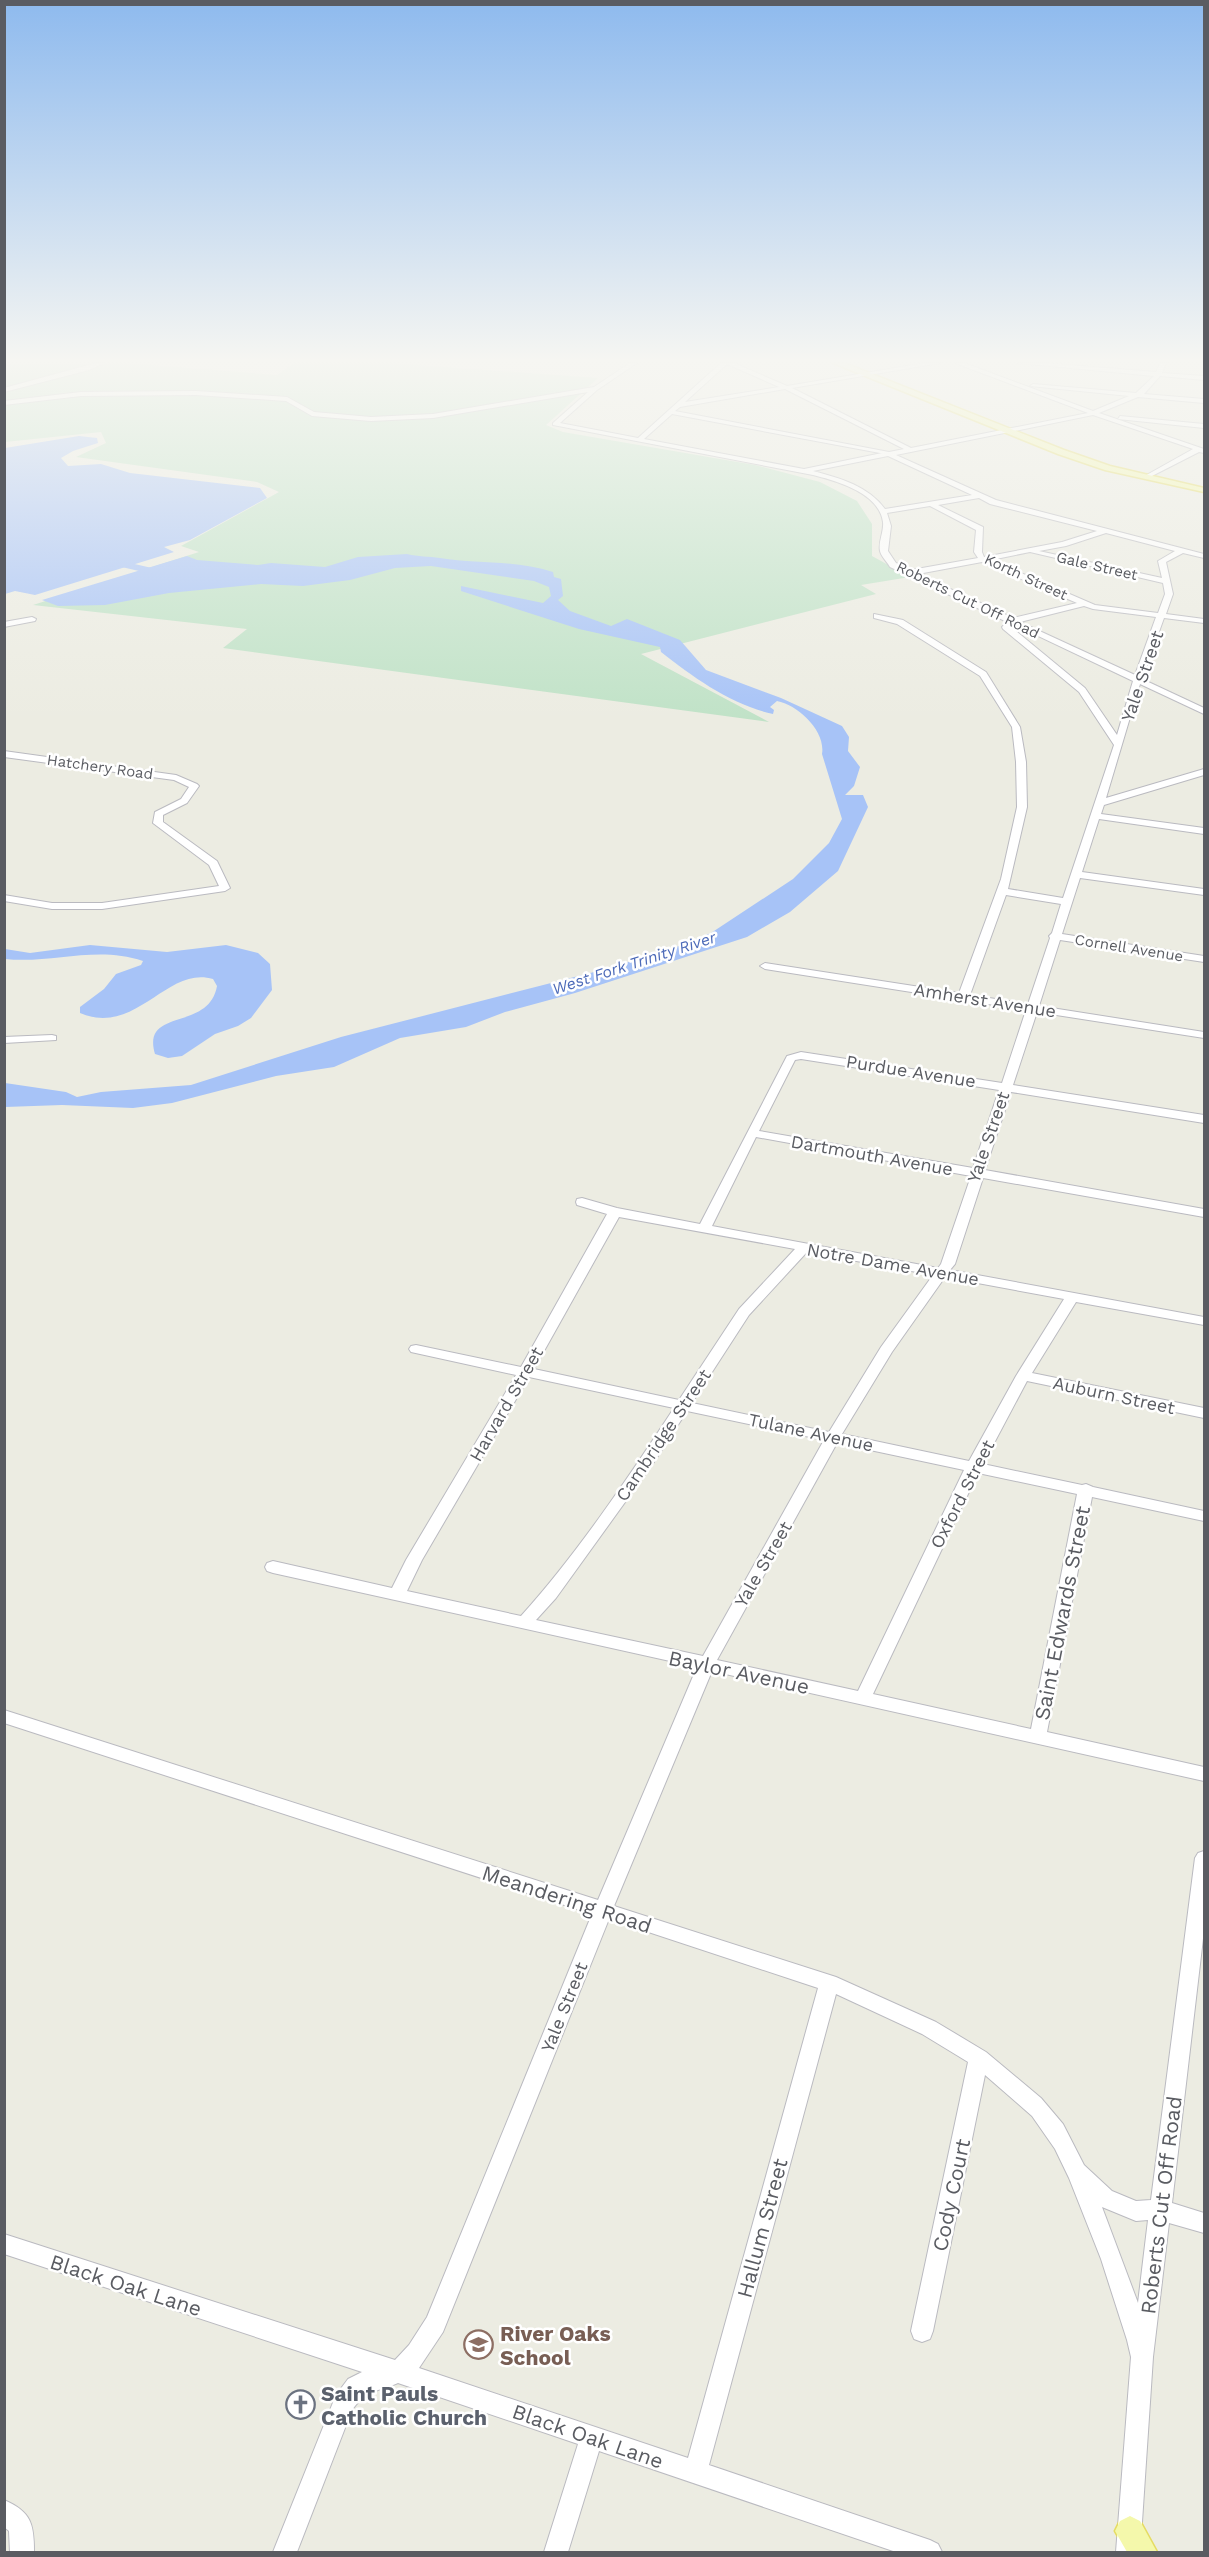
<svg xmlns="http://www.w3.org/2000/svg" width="1209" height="2557" font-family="'Work Sans',sans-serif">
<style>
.green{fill:#c0e2c7}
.water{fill:#a7c3f7}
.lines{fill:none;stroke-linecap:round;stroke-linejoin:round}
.river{fill:#a7c3f7;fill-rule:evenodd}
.minor-casing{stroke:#babac0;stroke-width:2}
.major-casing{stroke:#e5dc62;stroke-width:3}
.minor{fill:#fff;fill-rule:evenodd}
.major{fill:#f4f8ab;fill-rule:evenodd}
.labels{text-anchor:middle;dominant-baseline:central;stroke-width:5;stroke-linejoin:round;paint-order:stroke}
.far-street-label{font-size:15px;fill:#5a5c62;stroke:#fff}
.far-water-label{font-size:16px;font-style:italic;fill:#4c6ab8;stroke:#fff}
.street-label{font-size:18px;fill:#5a5c62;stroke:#fff}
.near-street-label{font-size:21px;fill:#5a5c62;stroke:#fff}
.near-education-label{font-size:21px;font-weight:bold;fill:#785e54;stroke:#fff;text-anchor:start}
.near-worship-label{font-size:21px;font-weight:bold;fill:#5b616d;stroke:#fff;text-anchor:start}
</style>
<rect width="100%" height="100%" fill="#ecece2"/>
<path class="green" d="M125 363 277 375 294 363H389L598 378 546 425 563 432 755 465 820 482 857 501 872 524V556L910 577 861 585 876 594 641 654 769 722 223 648 247 629 33 605 199 552 181 546 279 492 257 482 76 457 106 443 101 432 5 442 4 365Z"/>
<path class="water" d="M79 436 97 438 98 443 73 451 61 458 68 466 101 464 130 473 260 488 267 498 190 540 164 547 174 552 35 595 15 591 5 594V448Z
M407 554C418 557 429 556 440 558 478 564 516 560 553 572L554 577 561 579 563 596 558 600 570 611 611 626 627 619 680 640 706 670 781 698 842 726 849 737 848 751 860 767 854 786 845 795H863L868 807 838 871 790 912 747 937 575 993 505 1012 466 1027 400 1038 334 1067 276 1076 172 1103 133 1108 62 1105 5 1107V1083L66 1092 77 1097 101 1092 191 1085 341 1037 598 971 669 950 711 933 793 879 829 843 842 819 822 754C826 731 798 705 777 701L770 707 774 710 773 714C732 705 694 678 661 652L660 647 579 629 461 591V586L543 603 551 596 549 587 534 581 431 566 395 568 350 580 303 586 261 584 169 593 105 605 58 606 42 600 187 556 197 560 258 565 271 563 325 567 358 557Z
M90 945 167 952 226 945 258 953 270 964 272 990 251 1018 238 1026 215 1034 182 1056 168 1058 155 1054C141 1007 209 1032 217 986L213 979C167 965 136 1037 80 1013V1007L104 989 116 974 141 965 143 961C96 945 52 964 5 959V949L30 953Z"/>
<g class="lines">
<path class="river" d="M104 557 152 568 168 564 173 567 152 574 100 562V558Z"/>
<defs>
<path id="minor" d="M96 363H104L89 370 4 392V388Z
M630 363H637L597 390 560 423 638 438 721 363H734L787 386 925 363H940L792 388 911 448 1088 413 955 363H964L1093 411 1129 396 1030 386 1033 384 1136 393 1154 376 1018 363H1044L1156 372 1160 363H1166L1162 373 1204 376V380L1160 376 1144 394 1204 399V403L1138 397 1099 413 1204 449V453L1199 452 1148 478 1143 477 1193 449 1093 415 896 455 996 500 1204 554V558L1183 553 1166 562 1173 594 1166 614 1204 619V623L1164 618 1142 679 1204 708V714L1140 684 1106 798 1204 769V775L1104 805 1101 814 1204 828V834L1099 819 1082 872 1204 889V895L1080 878 1062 934 1204 956V962L1060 940 1039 1006 1204 1032V1038L1037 1012 1013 1085 1204 1115V1123L1011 1092 985 1170 1204 1209V1217L983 1178 955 1264 950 1270 1204 1317V1325L1076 1302 1032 1373 1204 1408V1418L1027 1381 983 1464 1082 1485 1086 1484 1093 1487 1204 1511V1521L1092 1497 1047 1732 1204 1767V1781L712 1671 614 1906 836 1977 936 2022 986 2052 1041 2098 1063 2124 1084 2165 1112 2191 1136 2201 1151 2200 1195 1858 1198 1853 1204 1851V1930L1172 2203 1204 2213V2233L1169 2223 1153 2357 1140 2552H1116L1131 2357 1127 2340 1101 2259 1069 2178 1055 2149 1032 2116 985 2075 933 2331 930 2339 922 2342 914 2339 911 2331 968 2062 922 2034 836 1994 709 2465 930 2540 938 2544 942 2552H896L599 2451 568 2552H544L578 2444 398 2383C375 2393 368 2388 352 2410L297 2552H273L336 2395 348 2379 362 2372 4 2254V2234L395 2360 409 2345 427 2317 592 1914 4 1723V1710L598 1900 697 1667 273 1573 267 1571 265 1567 267 1563 273 1561 392 1588 406 1560 516 1375 411 1352 409 1349 411 1346 416 1345 521 1367 607 1214 577 1205 576 1202 577 1199 582 1198 617 1208 700 1224 787 1056 801 1052 1002 1083 1026 1010 765 969 760 966 765 963 959 993 1001 879 1017 807 1016 762 1012 727 980 676 897 624 874 618V614L903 620 986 672 1020 727 1026 762 1027 807 1008 889 1063 898 1114 745 1079 692 1003 629 1002 627 1007 622 890 567C887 562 881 556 880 551 878 542 884 532 883 522 879 493 837 481 813 475L553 425V423L588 392 433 418 371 421 312 416 286 401 196 395 81 396 4 405V401L81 392 196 391 287 397 314 412 371 417 433 414 594 387ZM727 364 779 387 685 402ZM785 389 904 449 889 452 675 411 680 407ZM672 414 880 453H882L804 469 644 439ZM888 456 972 495 885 509C868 486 840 478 813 471ZM979 498 990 504 1097 531 1062 542 984 557 982 552 983 527 938 505ZM930 506 976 530 974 552 978 558 911 570 896 563 888 551 891 526 887 513ZM1106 533 1175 551 1158 561 1162 578 1039 551 1066 546ZM1030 552 1163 583 1165 594 1158 613 1095 605 991 560ZM982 562 1077 603 1013 618 918 574ZM1084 606 1093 609 1156 617 1135 675 1020 622ZM1013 624 1133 681 1117 735 1085 688 1011 627ZM1006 895 1061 904 1052 933 1049 936 1050 938 1028 1004 970 995ZM801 1059 999 1090 973 1168 759 1131 795 1060ZM756 1137 971 1176 941 1264 938 1268 712 1226ZM619 1217 795 1249 739 1309 679 1400 534 1369ZM807 1252 933 1275 881 1347 829 1432 692 1403 749 1315ZM945 1277 1064 1299 1016 1376 969 1461 842 1434 892 1352ZM529 1377 674 1408C628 1478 577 1554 521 1616L407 1591 422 1560ZM687 1411 824 1440 703 1656 536 1620 556 1598 654 1462ZM837 1443 964 1470 858 1691 717 1660ZM978 1473 1077 1494 1031 1729 873 1694ZM609 1919 818 1988 688 2458 419 2368 443 2332ZM1102 2207 1136 2221 1148 2220 1138 2303Z
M1120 416 1204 424V428L1118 419Z
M32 617 36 619 35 621 4 627V622Z
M4 751 176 775 197 784 199 786 187 803 163 815V822L217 861 230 888 225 891 102 909H52L4 901V895L52 903H102L219 886 209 865 153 823 155 812 181 799 189 787 174 780 4 757Z
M52 1035 56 1036V1040L4 1043V1037Z
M4 2500C32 2512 34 2525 34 2552H10L9 2531 4 2527Z"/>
<path id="major" d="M833 363H844L1064 450 1110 466 1204 488V492L1105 470 1058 454Z
M1130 2516 1140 2521 1157 2552H1127L1115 2531 1120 2521Z"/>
</defs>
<use href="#minor" class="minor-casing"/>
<use href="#major" class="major-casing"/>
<use href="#minor" class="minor"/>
<use href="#major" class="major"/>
</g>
<linearGradient id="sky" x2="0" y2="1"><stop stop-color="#8ebaee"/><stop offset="0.5" stop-color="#f6f6f2"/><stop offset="1" stop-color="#f6f6f2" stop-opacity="0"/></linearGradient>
<rect width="1209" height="721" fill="url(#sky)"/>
<defs>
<symbol id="school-ring" viewBox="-11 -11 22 22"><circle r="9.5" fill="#fff" stroke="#8d6e63" stroke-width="1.5"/><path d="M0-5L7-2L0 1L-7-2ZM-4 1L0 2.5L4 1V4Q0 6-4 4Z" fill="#8d6e63"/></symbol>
<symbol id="church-ring" viewBox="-11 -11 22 22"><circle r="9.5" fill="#fff" stroke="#6b7280" stroke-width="1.5"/><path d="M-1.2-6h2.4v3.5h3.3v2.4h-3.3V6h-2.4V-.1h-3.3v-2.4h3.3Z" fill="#6b7280"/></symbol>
</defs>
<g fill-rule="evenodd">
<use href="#school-ring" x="462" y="2328" width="33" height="33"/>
<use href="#church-ring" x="284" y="2388" width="33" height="33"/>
</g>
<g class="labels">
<g class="far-street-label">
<text transform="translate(1097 566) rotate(13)">Gale Street</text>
<text transform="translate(1026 577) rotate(25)">Korth Street</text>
<text transform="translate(968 600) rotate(26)">Roberts Cut Off Road</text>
<text transform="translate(100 767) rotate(8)">Hatchery Road</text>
<text transform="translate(1129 948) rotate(9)">Cornell Avenue</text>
</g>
<g class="far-water-label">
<text transform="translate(634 963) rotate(-18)">West Fork Trinity River</text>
</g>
<g class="street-label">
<text transform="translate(1142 676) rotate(-71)">Yale Street</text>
<text transform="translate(985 1000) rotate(9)">Amherst Avenue</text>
<text transform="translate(911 1071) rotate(9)">Purdue Avenue</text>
<text transform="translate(988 1137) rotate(-71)">Yale Street</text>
<text transform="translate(872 1155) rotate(10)">Dartmouth Avenue</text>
<text transform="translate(893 1264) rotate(10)">Notre Dame Avenue</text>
<text transform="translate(1114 1395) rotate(12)">Auburn Street</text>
<text transform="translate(506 1404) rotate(-60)">Harvard Street</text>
<text transform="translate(811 1432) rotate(12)">Tulane Avenue</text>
<text transform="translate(663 1435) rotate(-56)">Cambridge Street</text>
<text transform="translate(962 1494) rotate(-63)">Oxford Street</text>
<text transform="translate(763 1564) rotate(-60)">Yale Street</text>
<text transform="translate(564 2007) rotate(-68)">Yale Street</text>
</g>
<g class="near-street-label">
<text transform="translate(1062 1613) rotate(-79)">Saint Edwards Street</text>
<text transform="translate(739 1672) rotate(12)">Baylor Avenue</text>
<text transform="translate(567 1899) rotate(18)">Meandering Road</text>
<text transform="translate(951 2195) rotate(-78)">Cody Court</text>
<text transform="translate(1161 2205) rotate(-83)">Roberts Cut Off Road</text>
<text transform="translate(762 2228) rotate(-75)">Hallum Street</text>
<text transform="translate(126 2285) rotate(18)">Black Oak Lane</text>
<text transform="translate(588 2436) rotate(19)">Black Oak Lane</text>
</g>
<g class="near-education-label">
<text x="500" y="2333">River Oaks<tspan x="500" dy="24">School</tspan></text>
</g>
<g class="near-worship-label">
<text x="321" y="2393">Saint Pauls<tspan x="321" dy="24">Catholic Church</tspan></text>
</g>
</g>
<rect width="1209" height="2557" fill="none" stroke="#5a5c62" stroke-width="12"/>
</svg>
